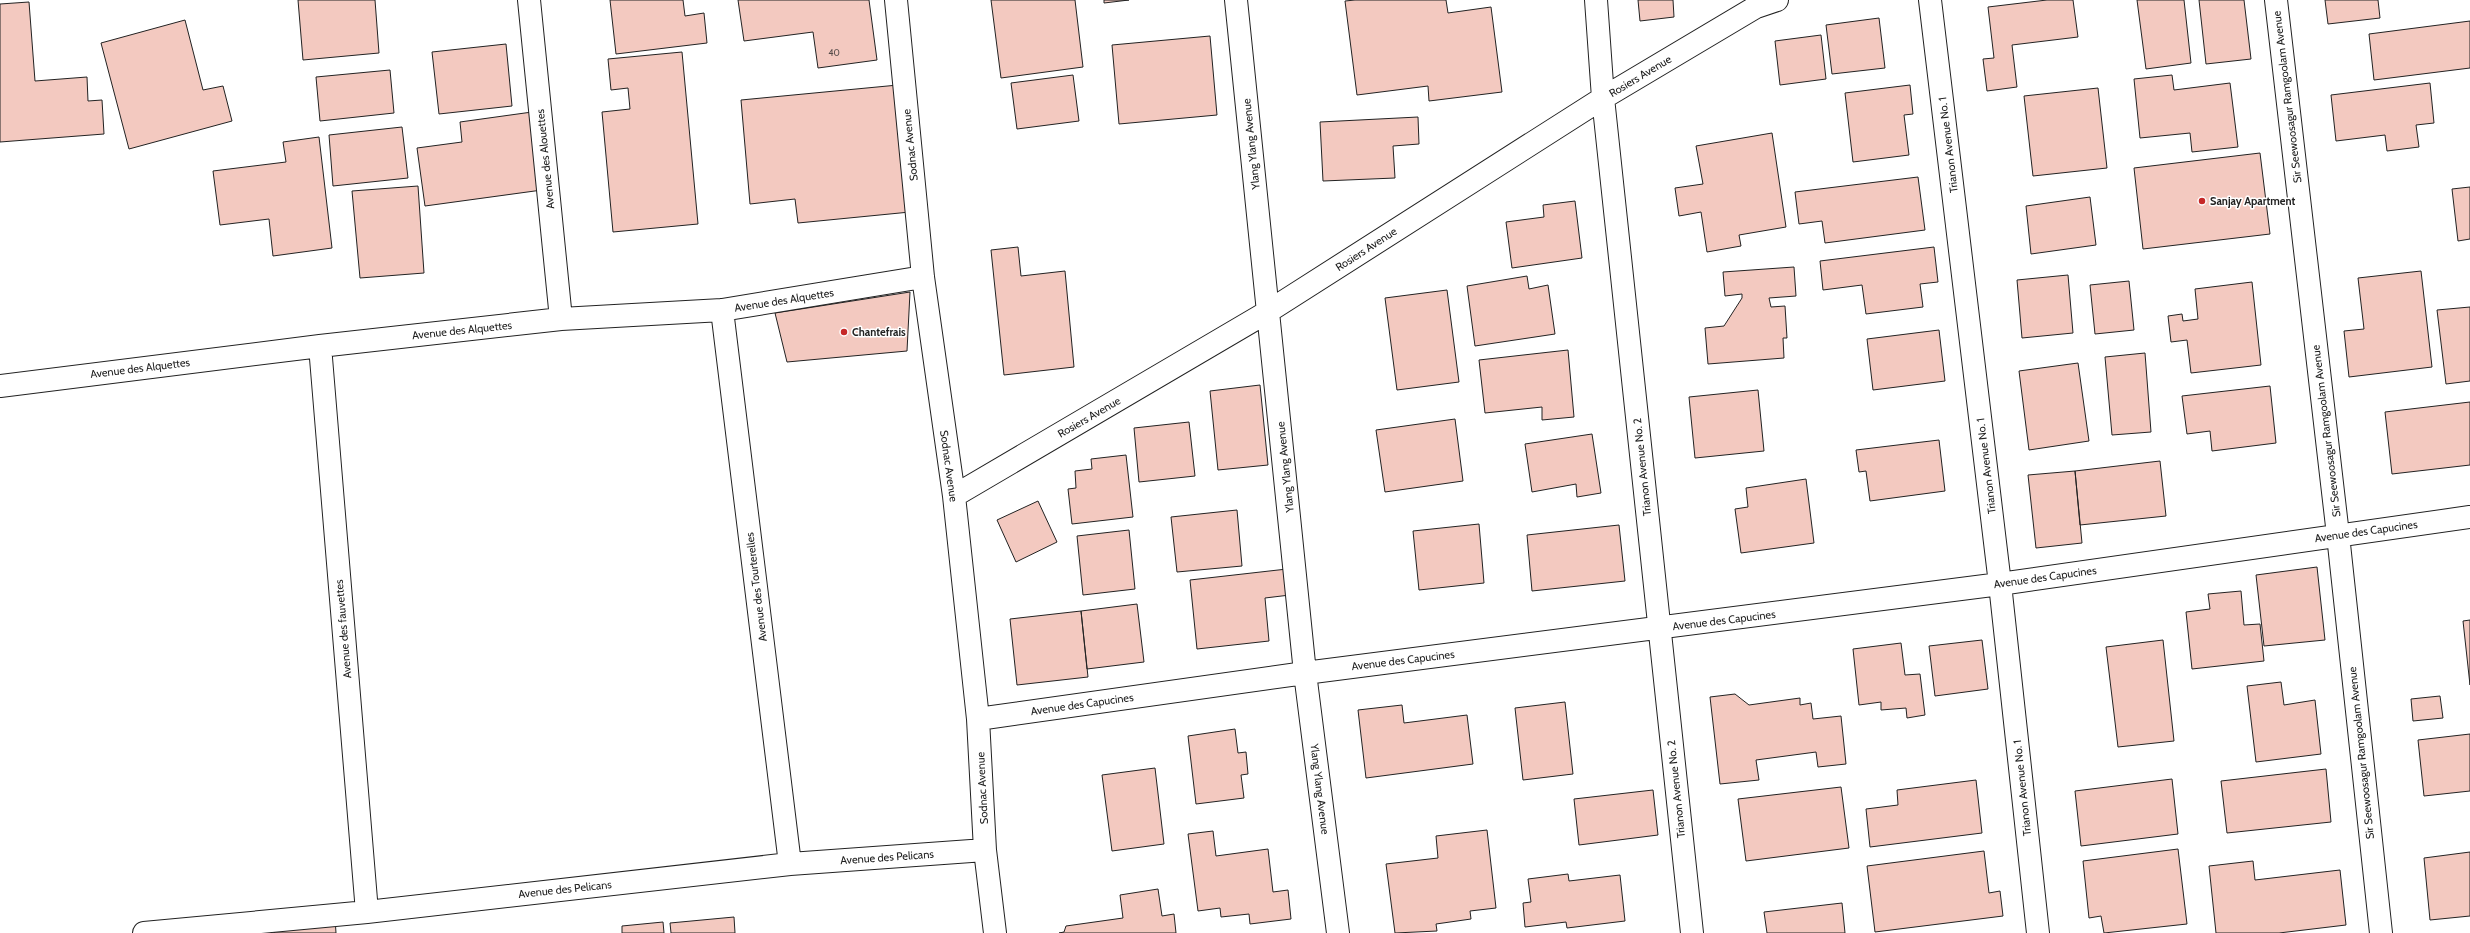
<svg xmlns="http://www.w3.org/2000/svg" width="2470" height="933" font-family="Cabin,sans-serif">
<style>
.building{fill:#f3c9c0;stroke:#222}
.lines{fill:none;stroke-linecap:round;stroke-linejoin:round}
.minor-casing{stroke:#222;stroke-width:24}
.minor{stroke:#fff;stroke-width:22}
.poi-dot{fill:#c62828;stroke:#fff;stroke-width:1.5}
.labels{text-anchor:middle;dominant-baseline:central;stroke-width:3;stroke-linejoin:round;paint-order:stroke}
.number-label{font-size:9px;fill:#564c4a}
.street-label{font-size:11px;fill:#222;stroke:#fff}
.poi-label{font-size:11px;font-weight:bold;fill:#222;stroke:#fff;text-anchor:start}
</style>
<rect width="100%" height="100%" fill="#fff"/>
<path class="building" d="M298 0H375L379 53 303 60Z
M610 0H683L685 16 704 13 707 43 616 54Z
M738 0H869L877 60 818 68 813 32 744 41Z
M991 0H1075L1083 67 1001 78Z
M1104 0H1129L1104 3Z
M1355 0H1446L1448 13 1491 7 1502 92 1429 101 1428 86 1357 95 1345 1Z
M1638 0H1673L1674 17 1640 21Z
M2047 0H2073L2078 37 2012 45 2017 87 1987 91 1983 59 1994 58 1988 7Z
M2137 0H2184L2191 63 2146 69Z
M2199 0H2244L2251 59 2206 64Z
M2325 0H2378L2380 18 2328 24Z
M29 2 35 81 87 77 88 101 102 100 104 134 0 142V4Z
M1879 18 1885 68 1832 74 1826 25Z
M185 20 203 90 223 86 232 121 129 149 101 43Z
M2470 21V68L2374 80 2369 34Z
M1821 35 1826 79 1780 85 1775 41Z
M1210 36 1217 115 1119 124 1112 45Z
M506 44 512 106 439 114 432 52Z
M682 52 698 224 613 232 602 112 630 109 628 88 611 90 608 59Z
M390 70 394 113 320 121 316 77Z
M1073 75 1079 121 1017 129 1011 83Z
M2172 75 2174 90 2230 83 2238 147 2192 152 2190 133 2140 138 2134 79Z
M2430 83 2434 123 2416 125 2419 147 2387 151 2385 135 2336 141 2331 95Z
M898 85 910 212 798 223 795 199 750 204 741 100Z
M1910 85 1913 114 1904 115 1909 155 1853 162 1845 93Z
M2098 88 2107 168 2033 176 2024 96Z
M532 112 542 190 425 206 417 148 462 142 460 122Z
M1418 117 1419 144 1393 146 1395 178 1323 181 1320 122Z
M402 127 408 178 333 186 329 135Z
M1772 133 1786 227 1739 235 1741 246 1707 252 1701 212 1679 216 1675 188 1703 184 1696 146Z
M319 137 332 248 273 256 269 219 220 225 213 171 286 162 283 142Z
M2260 153 2270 234 2143 249 2134 168Z
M1918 177 1925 230 1825 243 1822 221 1799 224 1795 192Z
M418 186 424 273 360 278 352 191Z
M2470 187V239L2458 241 2452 189Z
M2090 197 2096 245 2031 254 2026 206Z
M1575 201 1582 258 1512 268 1506 222 1544 217 1543 205Z
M1018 247 1021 276 1065 271 1074 367 1004 375 991 250Z
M1934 247 1938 282 1920 284 1923 307 1866 314 1862 285 1823 290 1820 261Z
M1794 267 1796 296 1769 298 1771 307 1785 306 1787 338H1783L1784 358 1708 364 1705 328 1724 326 1742 298V294L1725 296 1723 272Z
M2421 271 2432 367 2349 377 2344 331 2364 329 2358 278Z
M2068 275 2073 333 2022 338 2017 280Z
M1527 276 1529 289 1548 285 1555 334 1475 346 1467 286Z
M2129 281 2134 330 2095 334 2090 285Z
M2252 282 2261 365 2191 373 2187 340 2171 342 2168 316 2182 314 2183 321 2198 319 2195 289Z
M1447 290 1459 382 1397 390 1385 298Z
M910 292 907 351 787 362 775 313Z
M2470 307V381L2446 384 2437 310Z
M1939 330 1945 381 1873 390 1867 339Z
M1568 350 1574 417 1542 420V407L1485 413 1479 360Z
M2145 353 2151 432 2112 435 2105 357Z
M2078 363 2089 441 2029 450 2019 371Z
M1260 385 1268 465 1218 470 1210 391Z
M2270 386 2276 443 2212 451 2210 431 2187 434 2182 396Z
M1758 390 1764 451 1695 458 1689 397Z
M2470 402V465L2392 474 2385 412Z
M1455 419 1463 481 1385 492 1376 430Z
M1189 422 1195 476 1139 482 1134 428Z
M1592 434 1601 493 1577 497 1576 484 1532 492 1525 444Z
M1939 440 1945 491 1870 501 1866 471 1859 472 1856 450Z
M1126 455 1133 517 1072 524 1068 489 1076 488 1075 471 1092 469 1091 459Z
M2160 461 2166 516 2080 525 2075 471Z
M2075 471 2082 543 2036 548 2028 475Z
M1806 479 1814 543 1741 553 1735 509 1748 507 1746 488Z
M1038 501 1057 542 1016 562 997 520Z
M1237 510 1242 566 1177 572 1171 517Z
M1479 524 1484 583 1419 590 1413 531Z
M1619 525 1625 581 1532 591 1527 535Z
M1129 530 1135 589 1083 595 1077 536Z
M2317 567 2325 640 2264 646 2256 575Z
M1287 569 1290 595 1265 598 1269 641 1197 649 1190 580Z
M2241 591 2244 625 2260 624 2264 661 2192 669 2186 612 2210 609 2208 594Z
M1137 604 1144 662 1087 669 1081 611Z
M1081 611 1088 677 1017 685 1010 619Z
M2470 620V685L2463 621Z
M1982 640 1988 689 1935 696 1929 646Z
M2163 640 2174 741 2118 747 2106 647Z
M1901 643 1905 675 1920 674 1925 715 1907 718 1906 708 1881 710V702L1859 705 1853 649Z
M2281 682 2284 705 2315 700 2321 754 2256 762 2247 686Z
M1735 694 1749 705 1800 698V705L1811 703 1813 719 1841 716 1846 764 1818 767 1816 752 1756 760 1759 780 1720 784 1710 697Z
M2440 696 2443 718 2413 721 2411 699Z
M1565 702 1573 774 1523 780 1515 708Z
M1402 705 1404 723 1467 715 1473 764 1366 778 1358 710Z
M1235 729 1238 753 1246 752 1248 774 1241 775 1244 798 1196 804 1188 736Z
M2470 734V791L2424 796 2418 740Z
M1155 768 1164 844 1112 851 1102 775Z
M2326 769 2331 822 2227 833 2221 781Z
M2172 779 2178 834 2081 846 2075 791Z
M1976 780 1982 833 1870 847 1866 809 1898 805 1897 790Z
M1841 787 1849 848 1746 861 1738 799Z
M1653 790 1658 835 1579 845 1574 799Z
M1487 830 1496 908 1470 911 1471 919 1436 924 1437 931 1395 933 1386 864 1438 858 1436 836Z
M1213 831 1216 856 1268 849 1273 892 1288 890 1291 919 1250 924 1249 914 1221 917 1220 908 1198 911 1188 834Z
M2178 849 2187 924 2104 933 2101 916 2089 918 2083 861Z
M1984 851 1989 893 2000 891 2003 916 1875 932 1867 866Z
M2470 852V916L2430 920 2424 858Z
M2253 861 2255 880 2340 870 2346 925 2279 933H2216L2209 866Z
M1568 874 1569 881 1620 875 1625 921 1567 928 1566 922 1525 927 1523 903 1531 902 1528 879Z
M1158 889 1162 916 1174 914 1176 933H1059L1064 932 1066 926 1123 918 1120 895Z
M1842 903 1845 933H1767L1764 912Z
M734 917 735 933H671L670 923Z
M335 918 336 933H274L273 923Z
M663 922 664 933H622V926Z"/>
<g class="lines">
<defs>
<path id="minor" d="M529 0 561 319
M896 0 923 277 954 496 978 719 985 850 995 933
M1236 0 1305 673 1338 933
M1596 0 1603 98 1692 933
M1930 0 2000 584 2038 933
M2276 0 2338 535 2381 933
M722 310 790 864
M320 346 367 912
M0 386 320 346 561 319 722 310 923 277
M954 496 1269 311 1603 98 1756 7 1777 0
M978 719 1305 673 2000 584 2470 517
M144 933 367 912 790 864 985 850"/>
</defs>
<use href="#minor" class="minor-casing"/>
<use href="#minor" class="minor"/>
</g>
<g class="poi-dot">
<circle cx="2202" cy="201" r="4"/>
<circle cx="844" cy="332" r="4"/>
</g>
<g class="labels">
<g class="number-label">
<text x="834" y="52">40</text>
</g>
<g class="street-label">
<text transform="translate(1640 76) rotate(-31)">Rosiers Avenue</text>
<text transform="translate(2287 97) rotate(-97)">Sir Seewoosagur Ramgoolam Avenue</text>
<text transform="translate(1251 144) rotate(-96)">Ylang Ylang Avenue</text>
<text transform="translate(910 145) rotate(-96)">Sodnac Avenue</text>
<text transform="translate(1948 145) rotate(-97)">Trianon Avenue No. 1</text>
<text transform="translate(545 159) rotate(-96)">Avenue des Alouettes</text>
<text transform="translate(1366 249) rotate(-33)">Rosiers Avenue</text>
<text transform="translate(784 300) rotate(-9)">Avenue des Alquettes</text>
<text transform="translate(462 330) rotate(-6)">Avenue des Alquettes</text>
<text transform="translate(140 368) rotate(-7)">Avenue des Alquettes</text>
<text transform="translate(1089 417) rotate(-30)">Rosiers Avenue</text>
<text transform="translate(2326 431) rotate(-97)">Sir Seewoosagur Ramgoolam Avenue</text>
<text transform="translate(949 466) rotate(82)">Sodnac Avenue</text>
<text transform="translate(1986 466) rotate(-97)">Trianon Avenue No. 1</text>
<text transform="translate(1285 467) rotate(-96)">Ylang Ylang Avenue</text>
<text transform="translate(1642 467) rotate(-96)">Trianon Avenue No. 2</text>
<text transform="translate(2366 531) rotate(-8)">Avenue des Capucines</text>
<text transform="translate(2045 577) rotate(-8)">Avenue des Capucines</text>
<text transform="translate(756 587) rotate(-97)">Avenue des Tourterelles</text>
<text transform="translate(1724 620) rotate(-7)">Avenue des Capucines</text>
<text transform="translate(343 629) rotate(-95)">Avenue des fauvettes</text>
<text transform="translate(1403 660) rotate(-7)">Avenue des Capucines</text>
<text transform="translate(1082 704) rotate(-8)">Avenue des Capucines</text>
<text transform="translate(2361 753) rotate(-96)">Sir Seewoosagur Ramgoolam Avenue</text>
<text transform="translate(982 788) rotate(-93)">Sodnac Avenue</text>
<text transform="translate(2022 788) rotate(-96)">Trianon Avenue No. 1</text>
<text transform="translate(1320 789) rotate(83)">Ylang Ylang Avenue</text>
<text transform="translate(1676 789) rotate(-96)">Trianon Avenue No. 2</text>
<text transform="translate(887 857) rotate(-4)">Avenue des Pelicans</text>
<text transform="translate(565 889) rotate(-6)">Avenue des Pelicans</text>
</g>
<g class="poi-label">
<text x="2210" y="201">Sanjay Apartment</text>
<text x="852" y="332">Chantefrais</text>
</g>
</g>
</svg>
